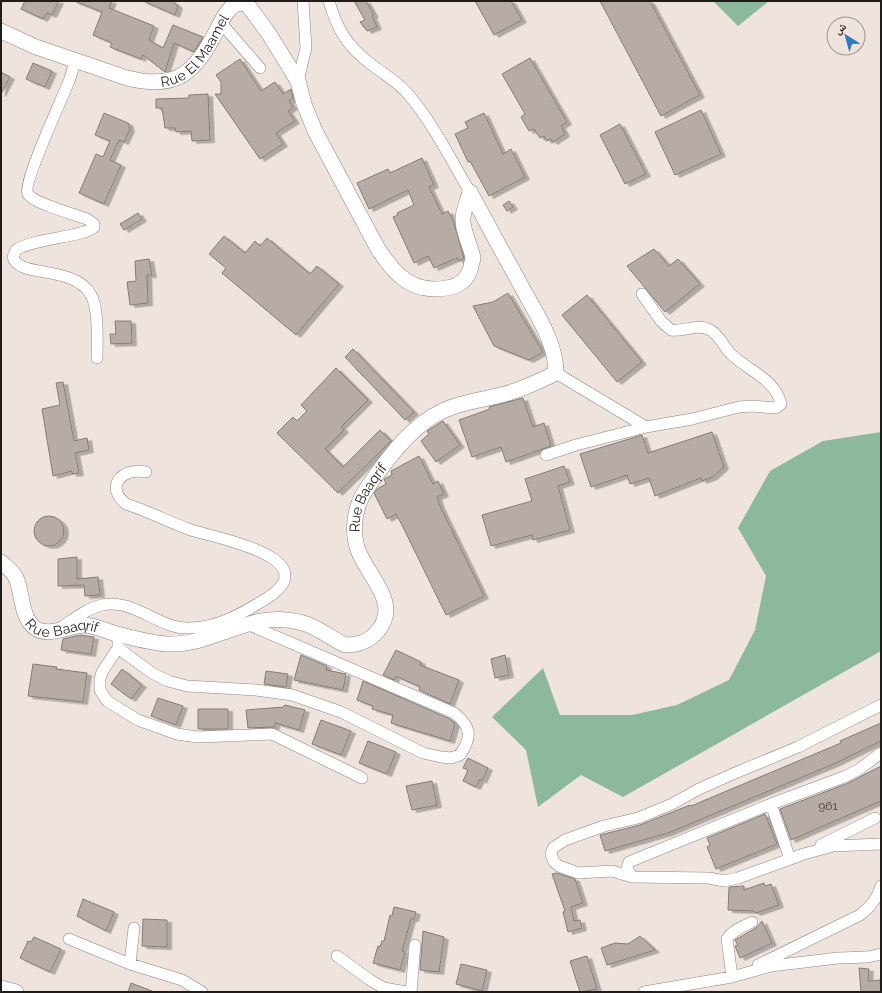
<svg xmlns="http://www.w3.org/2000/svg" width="882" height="993" font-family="Raleway,'Noto Naskh Arabic',sans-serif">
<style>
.forest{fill:#8cb89c}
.building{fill:#b6aca5;stroke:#857c76;filter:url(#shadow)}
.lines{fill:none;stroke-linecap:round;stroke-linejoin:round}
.street-casing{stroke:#8e857f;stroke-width:12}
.secondary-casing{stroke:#8e857f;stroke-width:16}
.street{stroke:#fff;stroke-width:11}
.secondary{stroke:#fff;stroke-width:15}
.labels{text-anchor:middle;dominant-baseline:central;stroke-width:3;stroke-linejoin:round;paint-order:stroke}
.number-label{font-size:12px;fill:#46403d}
.street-label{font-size:14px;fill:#201c1a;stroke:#efe4dd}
</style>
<defs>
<filter id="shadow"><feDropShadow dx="4.5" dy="2.5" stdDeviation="0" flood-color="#0004"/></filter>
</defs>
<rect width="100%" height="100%" fill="#efe4dd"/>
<path class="forest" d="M713 1H769L738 26Z
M881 432V651L623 797 581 775 538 807 526 750 492 717 543 668 560 715H632L677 705 729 680 755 630 766 576 738 528 770 471 823 441Z"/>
<path class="building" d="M25 1H59L52 15 47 13 43 19 21 9Z
M74 1H112L109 8 154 26 149 40 163 48 173 25 203 37 194 52 174 43 165 72 143 55 141 59 110 47 112 43 93 35 102 12Z
M143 1H172L178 6 175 15Z
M354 1H366L374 15 372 16 377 27 367 31 360 22 365 20Z
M475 1H511L522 20 494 35Z
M600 1H650L700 95 661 116Z
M530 58 567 122 561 126 565 134 553 142 551 139 547 141 544 136 540 138 534 129 529 131 521 117 525 114 502 74Z
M240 59 261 91 275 82 283 94 291 89 293 98 289 101 293 107 288 111 295 121 276 133 283 144 260 159 215 94H221V82L216 75Z
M33 63 52 71 45 87 26 79Z
M1 72 10 77 1 94Z
M208 94 210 140 192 141 191 131 176 132 175 128H165L162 108H156V99L189 98V95Z
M701 110 721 154 675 175 655 132Z
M104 113 128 123 130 129 124 142 119 140 110 160 121 165 104 204 79 193 96 154 103 157 110 141 95 135Z
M484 113 503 154 511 149 525 177 489 196 470 161 468 162 455 134 468 128 465 122Z
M620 124 646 174 625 184 600 135Z
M422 158 434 185 429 187 442 214 448 211 454 223 464 258 459 261 457 258 434 268 428 256 414 263 393 217 398 215 397 213 414 205 408 190 369 209 357 183 388 169 390 173Z
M509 201 513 207 507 211 503 205Z
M138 213 142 219 124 230 120 224Z
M224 236 245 253 255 241 260 246 267 238 310 274 317 266 339 284 296 335 222 273 226 268 209 254Z
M654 249 669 266 678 259 700 284 665 312 627 266Z
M149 259 152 275H147L148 303 130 305 127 282 136 281 135 261Z
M508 293 543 352 529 360 494 346 473 306 493 302Z
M587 295 642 362 617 382 562 315Z
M115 321H131L132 343 111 344 110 334H116Z
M353 349 414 412 405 420 345 357Z
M336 368 368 400 341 427 344 430 325 449 343 467 380 430 391 441 338 493 277 433 293 417 297 421 307 411 301 405Z
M63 382 74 441 87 438 89 450 75 453 79 473 72 474V471L53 476 42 409 60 405 56 383Z
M523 398 533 427 544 423 551 446 506 462 501 447 472 457 459 420 490 409 489 407Z
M443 421 460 445 436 462 421 441 429 434 427 431Z
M712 432 724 467 713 477 702 481 701 478 655 496 649 478 630 484 627 475 591 487 580 454 642 435 648 453Z
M419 456 433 484 438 481 444 494 437 497 440 506 484 596 446 615 402 525 396 514 387 519 374 493 377 489 386 484 384 479 392 475 391 471Z
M564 466 570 482 558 486 570 530 533 540 532 535 491 546 482 515 532 501 525 479Z
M34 531a15 15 0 1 1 30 0a15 15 0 1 1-30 0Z
M77 557V579L98 577 100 595 85 596 84 585 58 586V559Z
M80 635 94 637 91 654 61 650 63 639Z
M396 650 421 662 420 665 459 680 450 704 419 690 420 687 398 677H395L394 680 383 675Z
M301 655 327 666 326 670 346 674 343 690 294 680Z
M505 655 509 675 495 678 491 659Z
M33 664 57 667 56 669 87 673 83 702 28 696Z
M122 669 142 685 131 699 111 684Z
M266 671 288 674 286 687 264 684Z
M363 681 450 719 455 724 450 741 391 723 393 715 372 709 373 706 357 700Z
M158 698 183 706 176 725 151 716Z
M285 705 305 710 299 730 275 723V727L248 728 246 710 284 707Z
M198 709H228V729H198Z
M321 720 351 731 341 755 312 744Z
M881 723V741L836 763 668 833 605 851 600 835 640 825 690 805 691 806 841 743 840 741Z
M368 741 396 752 387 774 359 763Z
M468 758 488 768 482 781 480 779 476 787 463 781 468 770 463 768Z
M881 766V801L791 840 780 809 846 784Z
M432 781 437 805 412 810 406 786Z
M765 814 777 844 716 869 707 847 710 845 707 838Z
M557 873 575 879 583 903 571 907 574 921 580 920 582 928 568 932 563 912 565 911 552 874Z
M764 883 765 886 771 884 779 905 756 913 754 911 728 910 729 887 744 886V890Z
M83 899 114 912 106 931 77 916Z
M394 907 416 912 414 919H411L402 951 405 952 400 970 373 963 378 946 380 947 382 941H384L390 915 392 916Z
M143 919 167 920V947L142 946Z
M762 921 772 943 740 958 735 946 738 945 735 940 756 928Z
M423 931 444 937 439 972 420 970Z
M640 936 655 950 607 965 601 948 615 943 628 944Z
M34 937 61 949 50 972 20 958 28 941 31 942Z
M587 956 597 989 580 992 570 961Z
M461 964 487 970 482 991 456 984Z
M859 968 869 969 868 981 880 980 881 992H861Z
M131 983 152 991V992H128Z"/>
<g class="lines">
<defs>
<path id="street" d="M329 1C337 30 348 47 372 65 385 75 398 82 408 94 433 123 451 160 470 192
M221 23 260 68
M75 60C73 67 72 74 69 81 63 97 22 184 28 194 33 203 76 215 87 219L94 224V227C85 237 34 238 16 250L13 257C17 278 75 265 91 295 99 309 97 341 97 358
M298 81 306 48 303 1
M642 294 661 321 671 330C684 332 698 323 710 330 719 334 723 346 730 353 746 370 775 378 781 404L776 408 751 406 739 407 692 419 646 427
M546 455 576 445 646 427 556 373
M63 626C75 618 88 608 102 605 134 598 158 629 189 628 217 628 241 614 264 600 332 559 216 538 191 530 169 522 148 511 126 504 105 487 121 467 146 472
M118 641V648L102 672 100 679V690L107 701 138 720 177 734 197 737 272 734 362 778
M118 648 152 673 168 681 187 686 256 690 292 695 341 712 423 753 441 757 451 758 460 755C472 737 472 727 454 713L247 624
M881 705 798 747 735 773 699 789 672 804 638 818 604 826 565 840 553 848 551 854 554 862 559 866 578 873 612 871 632 877 709 878 724 881 738 878 804 854 833 846 881 844
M771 804 790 859
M821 845 875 818
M632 877 627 868 629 862 771 804 844 777 858 770 881 753
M69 939 130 964 182 980 202 992
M337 956 370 980 384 988 406 992
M130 964 134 928
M758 965 860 915C871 906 877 899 881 886
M732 977 727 939C732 930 743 927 752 922
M411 992 415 945
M644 992 732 977 771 966 838 958 868 957 881 954"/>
<g id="secondary">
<path id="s1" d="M1 31 36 47 127 78C178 91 195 72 217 30 222 20 227 9 237 3L247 4 269 34 298 81 304 104 315 131 378 249C392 270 406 288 433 289 451 289 466 286 471 267 471 264 473 260 473 258 471 246 462 231 463 219 463 210 468 200 470 192"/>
<path id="s2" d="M1 562C6 567 13 571 16 578 23 593 20 616 35 628 48 638 70 625 85 625 96 626 106 631 117 634 133 638 151 643 167 644 216 646 250 608 303 623 318 627 330 638 345 645 358 645 368 642 377 632 403 602 365 575 357 547 353 533 354 517 359 503 364 490 374 478 382 467 397 447 416 424 439 413 459 402 483 400 505 394 523 389 540 381 556 373 556 339 532 308 517 278 501 250 486 221 470 192"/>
<path d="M1 988 16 992"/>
</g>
</defs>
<use href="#street" class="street-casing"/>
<use href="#secondary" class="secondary-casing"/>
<use href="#street" class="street"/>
<use href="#secondary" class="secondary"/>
</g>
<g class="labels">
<g class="number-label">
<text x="828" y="806">961</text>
</g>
<g class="street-label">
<text stroke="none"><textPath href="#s1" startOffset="217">Rue El Maamel</textPath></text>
<text stroke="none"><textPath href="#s2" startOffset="582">Rue Baaqrif</textPath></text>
<text stroke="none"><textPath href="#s2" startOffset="104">Rue Baaqrif</textPath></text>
</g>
</g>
<rect width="882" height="993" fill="none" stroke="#201c1a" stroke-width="4"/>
<g transform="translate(846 36) rotate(323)"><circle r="19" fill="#efe4dd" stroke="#9c948f"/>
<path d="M0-3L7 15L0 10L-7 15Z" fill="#2b7bca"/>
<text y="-6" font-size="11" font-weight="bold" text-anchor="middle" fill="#201c1a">ش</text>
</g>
</svg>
